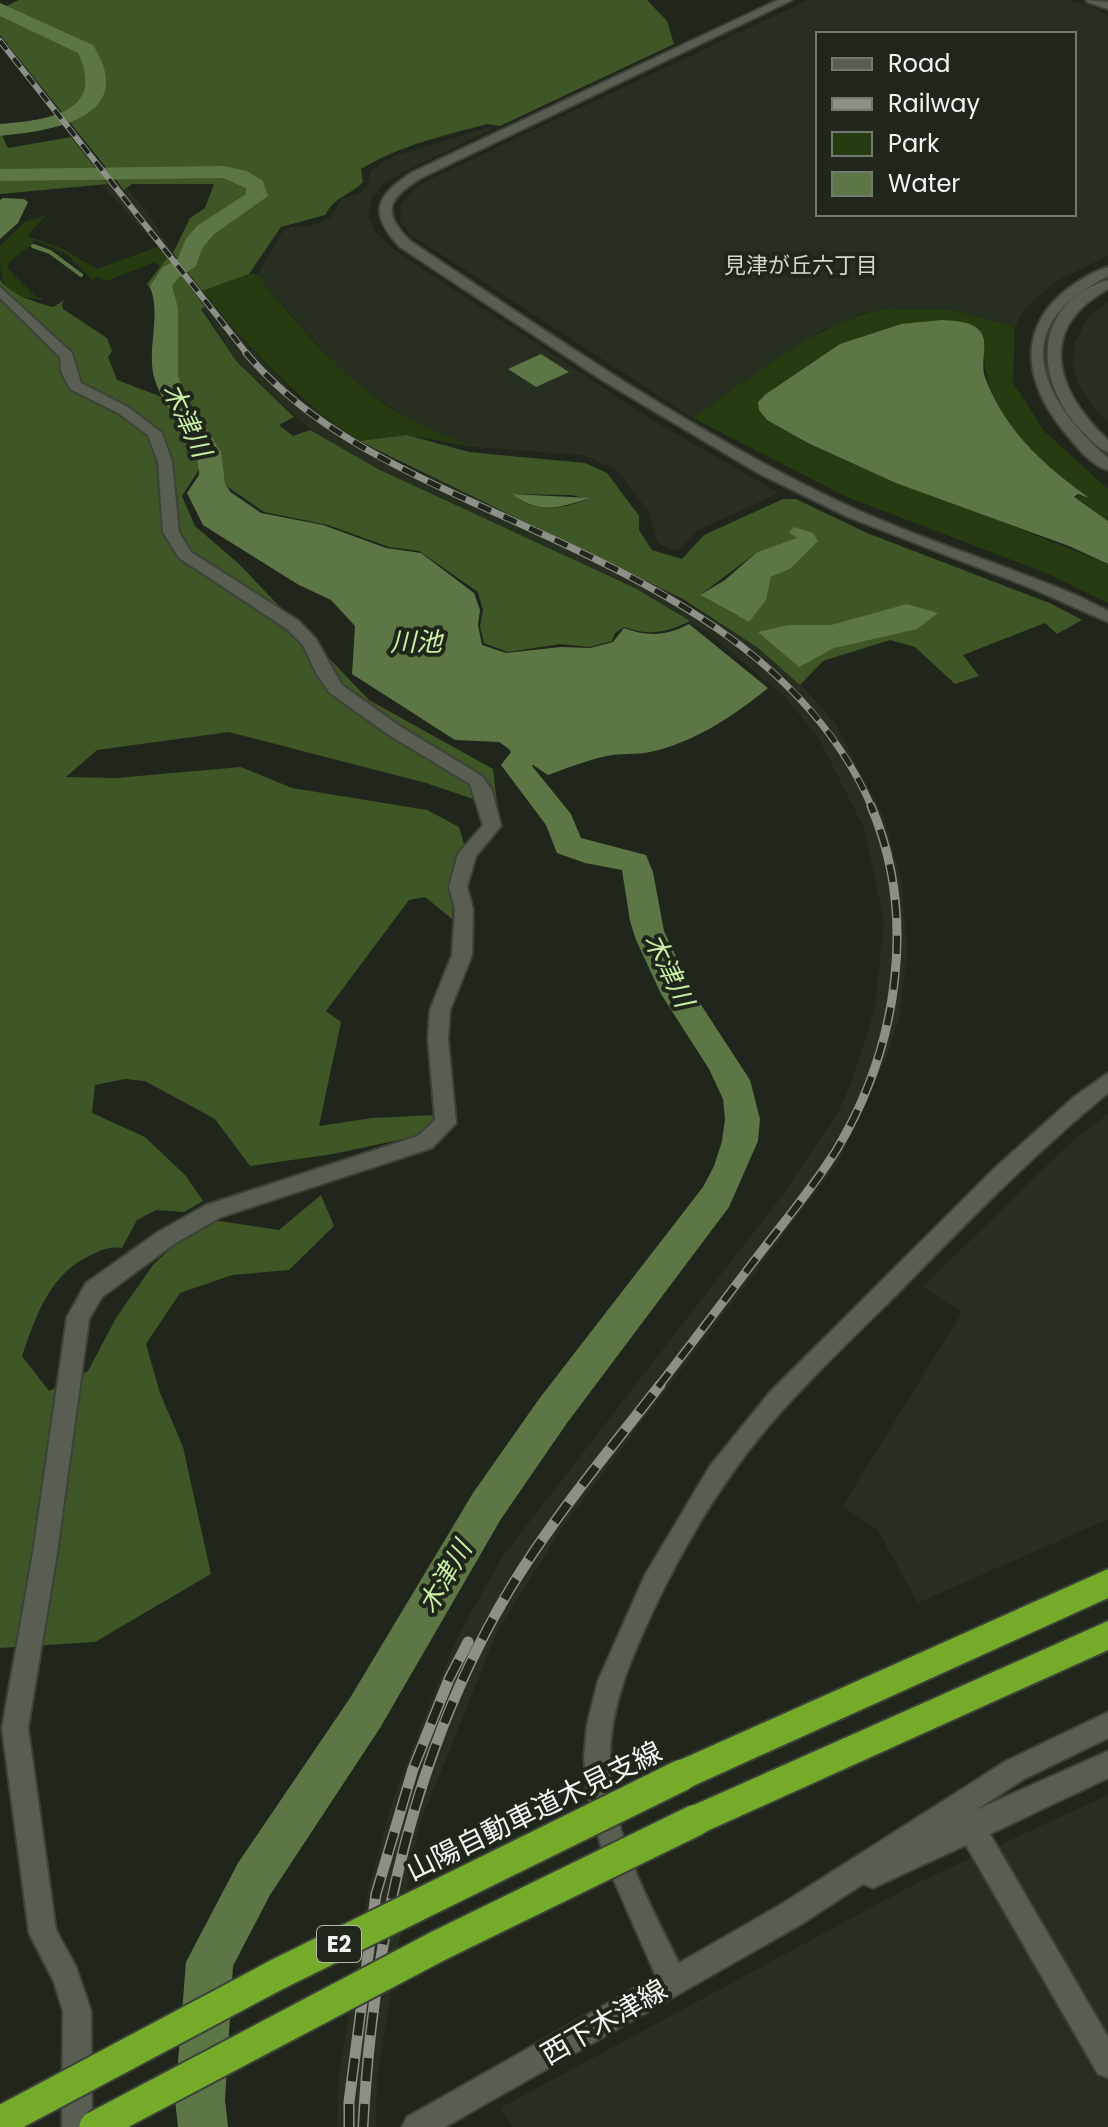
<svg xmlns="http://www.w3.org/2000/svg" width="1108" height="2127" font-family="Poppins,'Noto Sans JP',sans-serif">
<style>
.built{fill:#273020;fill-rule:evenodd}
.green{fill:#273b11}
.forest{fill:#3f5627;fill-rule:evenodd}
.water{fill:#5d7645}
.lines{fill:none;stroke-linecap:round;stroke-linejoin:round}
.stream{stroke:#5d7645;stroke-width:4}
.river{fill:#5d7645;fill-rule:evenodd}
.minor-casing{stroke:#3d4239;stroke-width:4}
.highway-casing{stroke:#3d4239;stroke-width:4}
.minor{fill:#585e52;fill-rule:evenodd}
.highway{fill:#74ac2a;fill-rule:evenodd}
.rail-far3-casing{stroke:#8c9188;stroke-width:6}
.rail-far2-casing{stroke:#8c9188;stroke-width:7}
.rail-far1-casing{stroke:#8c9188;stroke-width:9}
.rail-casing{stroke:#8c9188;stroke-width:11}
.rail-far3{stroke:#20261b;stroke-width:4;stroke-dasharray:11;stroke-linecap:butt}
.rail-far2{stroke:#20261b;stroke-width:5;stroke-dasharray:14;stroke-linecap:butt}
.rail-far1{stroke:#20261b;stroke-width:6;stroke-dasharray:18;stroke-linecap:butt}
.rail{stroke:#20261b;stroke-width:8;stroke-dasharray:23;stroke-linecap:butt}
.highway-bridge-casing{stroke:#3d4239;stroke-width:35;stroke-linecap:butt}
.highway-bridge{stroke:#74ac2a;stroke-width:31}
.labels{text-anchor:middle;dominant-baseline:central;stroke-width:8;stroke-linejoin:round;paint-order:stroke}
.far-neighbourhood-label{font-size:22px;fill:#d2d9cb;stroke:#20261b}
.shield{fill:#20261b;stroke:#b2b7af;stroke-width:2}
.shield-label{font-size:22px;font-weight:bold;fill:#f1f5ee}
.water-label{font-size:26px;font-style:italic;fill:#c8efa4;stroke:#20261b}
.near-street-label{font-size:28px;fill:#f1f5ee;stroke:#20261b}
</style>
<rect width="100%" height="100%" fill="#20261b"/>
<path class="built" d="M808 0H1067L1092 7 1108 16V256L1056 281 1024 310 1015 327 953 310 886 309 864 313 821 331 693 418 410 234 400 221 401 205 418 185ZM818 34H1074V214H818Z
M485 128H494L403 172 382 185 372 198 368 215 375 232 394 250 652 420 779 493 696 531 680 549 673 550 658 543 648 511 616 469 583 455 474 447 414 422 371 395 341 370 265 286 258 274 283 231 290 227 312 226 332 217 340 200 362 192 369 183 370 171 394 156Z
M115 180 124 190 128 189 146 210 173 253 165 255 102 185Z
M191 278 247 344 294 393 372 450 648 579 758 648 804 688 835 723 884 818 902 883 907 955 900 1014 886 1058 837 1164 564 1525 498 1630 422 1818 413 1853 377 2079 376 2127H337L338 2083 368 1892 392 1802 424 1718 460 1632 503 1556 781 1197 839 1111 853 1078 875 1008 884 921 864 828 819 739 785 697 711 635 635 588 378 469 317 436 237 362 185 279Z
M1108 302V424L1088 400 1078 382 1073 364 1075 342 1089 316Z
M1108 1114V1519L918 1603 877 1529 842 1507 962 1312 923 1287 1071 1142Z
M1108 1795V2127H513L500 2108 915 1884Z"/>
<path class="green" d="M45 216 27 236 61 248 97 269 157 247 168 257 160 267 155 262 109 280 104 281 97 277 92 280 68 255 35 240C28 252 11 254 7 268L35 296 44 299C1 299 0 282 0 246L24 222Z
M249 274H258L265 286C298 323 330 363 369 393 400 418 437 432 474 447L407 435 359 441C294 398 252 350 202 291Z
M886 309 953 310 1015 327 1013 383 1045 432 1108 489V521L1074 497 1085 496C1033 456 978 409 984 337L901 324 840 344 766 394 846 460 1108 564V603L1046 573 847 497 693 418C751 379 816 321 886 309Z"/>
<path class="forest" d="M19 0H647L667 21 674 44 500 126 487 124C443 136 401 145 361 169L363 182C348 197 336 195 325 215L281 227 249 274 202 291 173 253 190 218 205 208 214 184H132L124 190 0 35V9Z
M0 131 8 148 71 137 108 184 0 194Z
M168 257 205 307 201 309 237 362 294 417 279 425 293 436 310 430 378 469 635 588 690 621C667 633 648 636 624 627L615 633 612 641 589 647 560 644 508 652 484 643 480 626 483 610 478 592 419 551 389 547 328 525 264 512 221 482 219 465 200 468 182 496 195 526 239 564 369 700 493 769 497 802 476 800 426 783 229 732 97 750 66 777 116 778 241 767 292 788 427 810 459 827 464 844 454 878 452 919 425 897 409 900 326 1011 341 1022 319 1126 372 1118 434 1115 427 1134 333 1154 250 1166 215 1119 145 1081 125 1079 95 1085 92 1113 145 1137 186 1176 203 1201 184 1212 156 1210 137 1220 122 1248C107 1246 100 1251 87 1257 48 1277 36 1317 22 1356L49 1391 88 1371 116 1318 153 1265 192 1228 219 1221 279 1230 321 1195 334 1226 289 1270 232 1275 180 1293 146 1344 160 1393 183 1447 211 1574 95 1642 0 1648V280C14 297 33 301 53 307L65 300 62 304 63 309 107 338 112 351 108 357 117 380 167 399 173 382 169 348 173 312 159 304 147 284Z
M407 435 469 452 585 463 607 473 639 516V530L652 550 682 559 704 535 783 499H796L867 533 1052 604 1082 620 1057 634 1045 623 963 655 979 676 955 684 915 647 890 640 823 661 800 685 758 648 683 599 359 441ZM513 494 571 495 588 499C562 509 535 515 513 494ZM798 538V559L790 569 771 577C765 604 764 608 737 616L700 595 757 552Z"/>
<path class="water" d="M3 198 24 199 28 202 18 223 0 239V200Z
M942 320C955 321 975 321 982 334 988 345 980 364 985 377 1005 431 1043 464 1089 498L1078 494 1074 497 1108 521V564L1069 546 896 483 808 443 767 420 759 410 758 402 766 394 840 344 901 324Z
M541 354 569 372 536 387 508 369Z
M217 468V483L261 513 323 525 386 548 421 553 474 593 480 610 478 625 482 645 506 653 561 647 590 648 613 642 624 628C647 637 667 636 689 624L768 688C734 716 693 743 650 752 636 755 621 753 607 756 587 760 568 768 548 775L499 742 455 740 352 674 355 626 331 600 299 585 203 525 187 493 203 469Z
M512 494 590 498C559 508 539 515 512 494Z
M794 527 813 533 818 541 790 569 771 577 766 600 749 622 700 595 725 580 757 552 797 538 789 532Z
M907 604 938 613 917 629 834 648 799 667 758 632 788 625H831Z"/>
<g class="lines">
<path class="stream" d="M33 246 50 252 81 275"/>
<path class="river" d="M0 3 93 45C139 118 53 131 0 136V124C45 120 107 114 78 53L0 16Z
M223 166 247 171 263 181 268 196 213 235 202 249 196 266 178 278 172 286 178 308V376L186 396 221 452 225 484 240 506 236 511C224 515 217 512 209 502 196 485 202 468 194 450 183 423 159 402 153 373 148 343 161 315 150 286L162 268 178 258 186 239 197 226 246 194V188L223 178 0 181V169Z
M504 713C521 718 534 737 543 752L532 766 571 814 581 838 646 855 653 872 664 931 681 967 694 994 750 1080 760 1119 758 1141 729 1207 567 1423 501 1519 380 1728 270 1895 233 1966 225 2100 228 2127H178L175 2100 186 1962 238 1863 350 1698 473 1493 539 1399 703 1187 714 1166 722 1141 725 1119 723 1099 709 1069 661 994 636 940 630 921 622 870 585 863 557 853 546 825 501 765 511 752 489 723 494 716Z"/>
<defs>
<path id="minor" d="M778 0H792L421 178C389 198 380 211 410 241 543 329 675 421 819 492 902 534 993 560 1078 596L1108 611V622L1031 588 848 517 758 473 602 380 400 247C368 213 375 196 413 172Z
M1086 0 1108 2V9L1087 2Z
M1108 267V276C1089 287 1071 296 1058 313 1017 365 1070 425 1108 458V470C1092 466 1077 447 1067 435 1032 394 1014 342 1056 299 1070 286 1089 273 1108 267Z
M1108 280V289C1034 330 1057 392 1108 440V452C1097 449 1088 437 1080 429 1033 378 1033 303 1108 280Z
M0 287 72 353 81 383 128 407 162 433 172 462 179 532 191 552 299 621 316 639 342 685 401 727 482 776 492 790 501 826 476 856 467 887 473 909 472 955 450 1010 448 1039 456 1123 432 1148 221 1217 174 1244 102 1297 89 1319 57 1553 28 1728 56 1930 76 1967 91 2011 92 2127H62L63 2011 54 1982 29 1933 2 1728 33 1553 67 1317 86 1283 158 1232 206 1205 418 1136 435 1120 428 1039 430 1010 452 955 455 909 449 887 458 854 483 825 470 784 389 735 330 693 317 675 303 645 287 629 179 558 163 532 158 462 148 435 118 413 70 389 61 371 60 357 0 298Z
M1108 1073V1093C1035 1153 968 1221 902 1289 856 1335 809 1379 767 1428 720 1484 683 1547 652 1613 631 1659 610 1706 610 1758 610 1831 647 1899 679 1963L780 1905 1006 1761 1108 1712V1738L1024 1779 976 1810 1108 1751V1778L990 1834 1108 2037V2078L1098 2074 966 1845 873 1888 863 1884 800 1925 445 2127H402L407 2117 656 1976 604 1858 587 1791 584 1758 587 1725 598 1681 645 1575 710 1466 770 1392 996 1167 1074 1097Z"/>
<path id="highway" d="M1108 1569V1598L693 1786 682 1791 671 1786 666 1775 671 1764Z
M1108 1621V1650L707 1831 696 1836 685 1831 680 1820 685 1809Z"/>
</defs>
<use href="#minor" class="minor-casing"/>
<use href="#highway" class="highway-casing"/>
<use href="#minor" class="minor"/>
<use href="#highway" class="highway"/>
<defs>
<path id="rail-far3" d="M0 41 248 355"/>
<path id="rail-far2" d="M246 353C306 424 389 464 472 502 625 572 801 642 872 808"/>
<path id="rail-far1" d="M658 1387C693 1342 727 1296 761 1252 787 1218 815 1185 837 1149 898 1047 918 916 871 806"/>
<path id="rail" d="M349 2127V2102L376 1894 413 1769 449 1679 468 1642
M363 2127C373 1938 413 1748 513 1584 556 1514 610 1450 660 1385"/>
</defs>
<use href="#rail-far3" class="rail-far3-casing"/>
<use href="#rail-far2" class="rail-far2-casing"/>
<use href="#rail-far1" class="rail-far1-casing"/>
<use href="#rail" class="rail-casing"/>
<use href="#rail-far3" class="rail-far3"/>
<use href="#rail-far2" class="rail-far2"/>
<use href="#rail-far1" class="rail-far1"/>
<use href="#rail" class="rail"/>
<defs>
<path id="highway-bridge" d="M0 2122 278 1974 682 1775
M95 2127 438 1946 696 1820"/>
</defs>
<use href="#highway-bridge" class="highway-bridge-casing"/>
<use href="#highway-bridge" class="highway-bridge"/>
</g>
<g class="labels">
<g class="far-neighbourhood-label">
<text x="801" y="265">見津が丘六丁目</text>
</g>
<rect class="shield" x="317" y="1926" width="44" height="36" rx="6"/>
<g class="shield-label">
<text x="339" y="1944">E2</text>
</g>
<g class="water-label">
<text transform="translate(187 420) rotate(65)">木津川</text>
<text x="416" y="642">川池</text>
<text transform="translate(669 970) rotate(64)">木津川</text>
<text transform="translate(445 1577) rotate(-60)">木津川</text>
</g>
<g class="near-street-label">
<text transform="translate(534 1811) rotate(-26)">山陽自動車道木見支線</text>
<text transform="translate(604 2022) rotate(-30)">西下木津線</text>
</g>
</g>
<rect x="816" y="32" width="260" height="184" fill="#20261b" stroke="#74796f" stroke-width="2"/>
<rect x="832" y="58" width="40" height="12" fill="#585e52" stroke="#74796f" stroke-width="2"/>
<text x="888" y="72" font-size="24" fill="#f1f5ee">Road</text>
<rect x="832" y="98" width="40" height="12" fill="#8c9188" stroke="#74796f" stroke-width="2"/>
<text x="888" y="112" font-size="24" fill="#f1f5ee">Railway</text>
<rect x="832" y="132" width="40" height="24" fill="#273b11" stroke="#74796f" stroke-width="2"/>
<text x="888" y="152" font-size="24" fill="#f1f5ee">Park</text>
<rect x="832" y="172" width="40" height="24" fill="#5d7645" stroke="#74796f" stroke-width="2"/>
<text x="888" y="192" font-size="24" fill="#f1f5ee">Water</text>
</svg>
